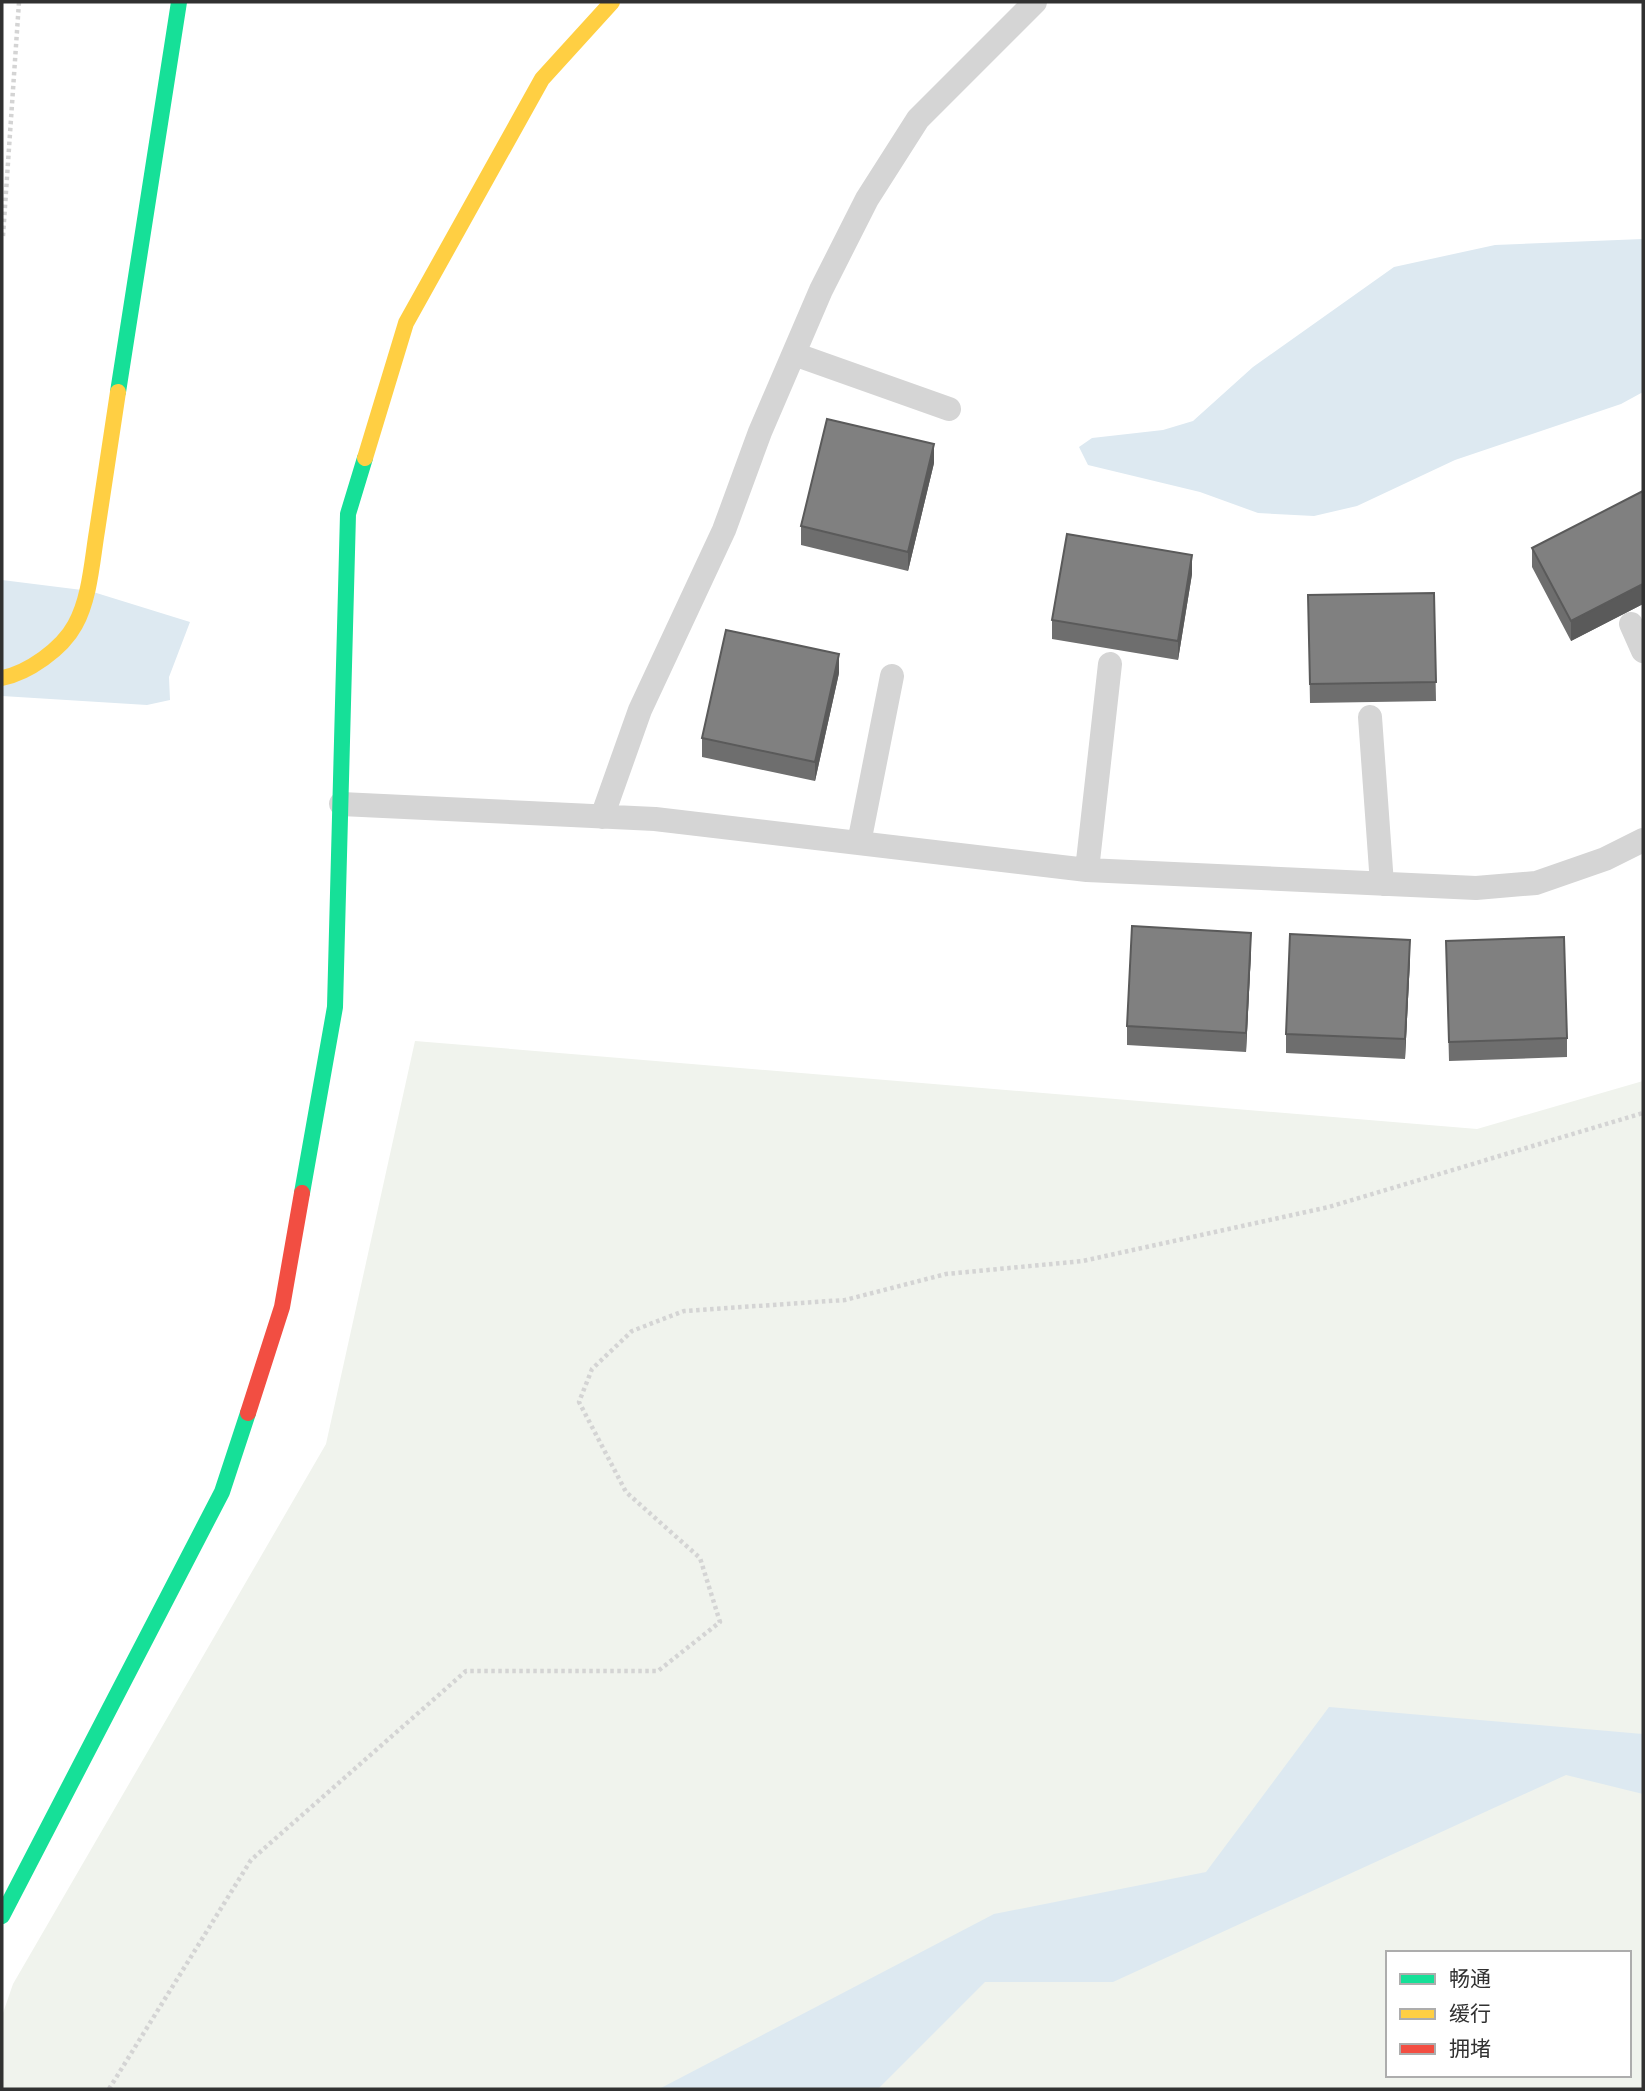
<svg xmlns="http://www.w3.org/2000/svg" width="1645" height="2091" font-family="Quicksand,'Noto Sans SC',sans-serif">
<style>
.green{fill:#f0f3ed;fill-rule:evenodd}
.water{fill:#dde9f1}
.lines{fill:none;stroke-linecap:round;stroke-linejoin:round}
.path{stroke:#d4d4d4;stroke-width:4.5;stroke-dasharray:3.5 3.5;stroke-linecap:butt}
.lane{stroke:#d5d5d5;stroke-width:24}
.fast{stroke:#16e098;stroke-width:16}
.slow{stroke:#ffcf43;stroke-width:16}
.jam{stroke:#f24e42;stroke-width:16}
.wall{fill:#6e6e6e}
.shaded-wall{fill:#5a5a5a}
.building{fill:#808080;stroke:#5a5a5a;stroke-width:2}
</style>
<rect width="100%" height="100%" fill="#fff"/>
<path class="green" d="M415 1041 1477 1129 1643 1081V2089H2V2016L13 1984 326 1444ZM1388 1953H1629V2075H1388Z"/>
<path class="water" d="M1643 239V392L1621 404 1455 460 1357 506 1314 516 1258 513 1200 492 1088 465 1079 447 1092 438 1163 430 1193 421 1253 367 1394 267 1495 245Z
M2 580 90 591 190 622 169 677 170 700 147 705 2 696Z
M1329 1707 1643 1734V1794L1566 1775 1113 1982H985L878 2089H659L994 1914 1206 1872Z"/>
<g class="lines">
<path class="path" d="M3 236 19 2
M109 2089 251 1860 466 1671H658L720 1622 700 1558 626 1492 579 1402 592 1369 632 1331 684 1311 845 1300 946 1274 1083 1261 1329 1207 1643 1113"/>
<path class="lane" d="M794 354 949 409
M1631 624 1643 651
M1370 717 1382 884
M341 804 655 819 1087 870 1476 888 1536 883 1605 859 1643 840
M602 817 640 710 724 530 760 432 821 290 867 199 918 119 1035 2
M859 843 892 676
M1087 870 1110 664"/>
<path class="fast" d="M118 392 179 2
M302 1193 335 1007 348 514 365 458
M2 1916 222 1492 248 1413"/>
<path class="slow" d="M365 458 406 323 542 79 612 2
M2 678C28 673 62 649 75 625 90 598 92 561 97 531 104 485 111 439 118 392"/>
<path class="jam" d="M248 1413 282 1307 302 1193"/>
</g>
<path class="wall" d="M934 463 908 571 801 545V526Z
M1643 491V604L1571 641 1532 567V548Z
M1192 574 1178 660 1052 639V620Z
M1434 593 1436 701 1310 703 1308 595Z
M839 673 815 781 702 757V738Z
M1446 941 1567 1038V1057L1449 1061Z
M1251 952 1246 1052 1127 1045V1026Z
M1410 959 1405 1059 1286 1053V1034Z"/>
<path class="shaded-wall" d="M934 444V463L908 571V552Z
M1192 555V574L1178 660V641Z
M1643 584V604L1571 641V621Z
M839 654V673L815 781V762Z
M1251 933V952L1246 1052V1033Z
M1410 940V959L1405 1059V1039Z"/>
<path class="building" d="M827 419 934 444 908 552 801 526Z
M1643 491V584L1571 621 1532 548Z
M1067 534 1192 555 1178 641 1052 620Z
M1434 593 1436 682 1310 684 1308 595Z
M726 630 839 654 815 762 702 738Z
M1132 926 1251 933 1246 1033 1127 1026Z
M1290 934 1410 940 1405 1039 1286 1034Z
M1564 937 1567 1038 1449 1042 1446 941Z"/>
<rect width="1645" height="2091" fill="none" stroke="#313131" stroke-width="7"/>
<rect x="1386" y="1951" width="245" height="126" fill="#ffffff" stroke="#adadad" stroke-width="2"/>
<rect x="1400" y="1974" width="35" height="10" fill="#16e098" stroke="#adadad" stroke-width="2"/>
<text x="1449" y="1986" font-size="21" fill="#313131">畅通</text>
<rect x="1400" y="2009" width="35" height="10" fill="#ffcf43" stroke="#adadad" stroke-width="2"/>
<text x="1449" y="2021" font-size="21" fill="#313131">缓行</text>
<rect x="1400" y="2044" width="35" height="10" fill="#f24e42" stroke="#adadad" stroke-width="2"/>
<text x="1449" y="2056" font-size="21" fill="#313131">拥堵</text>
</svg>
